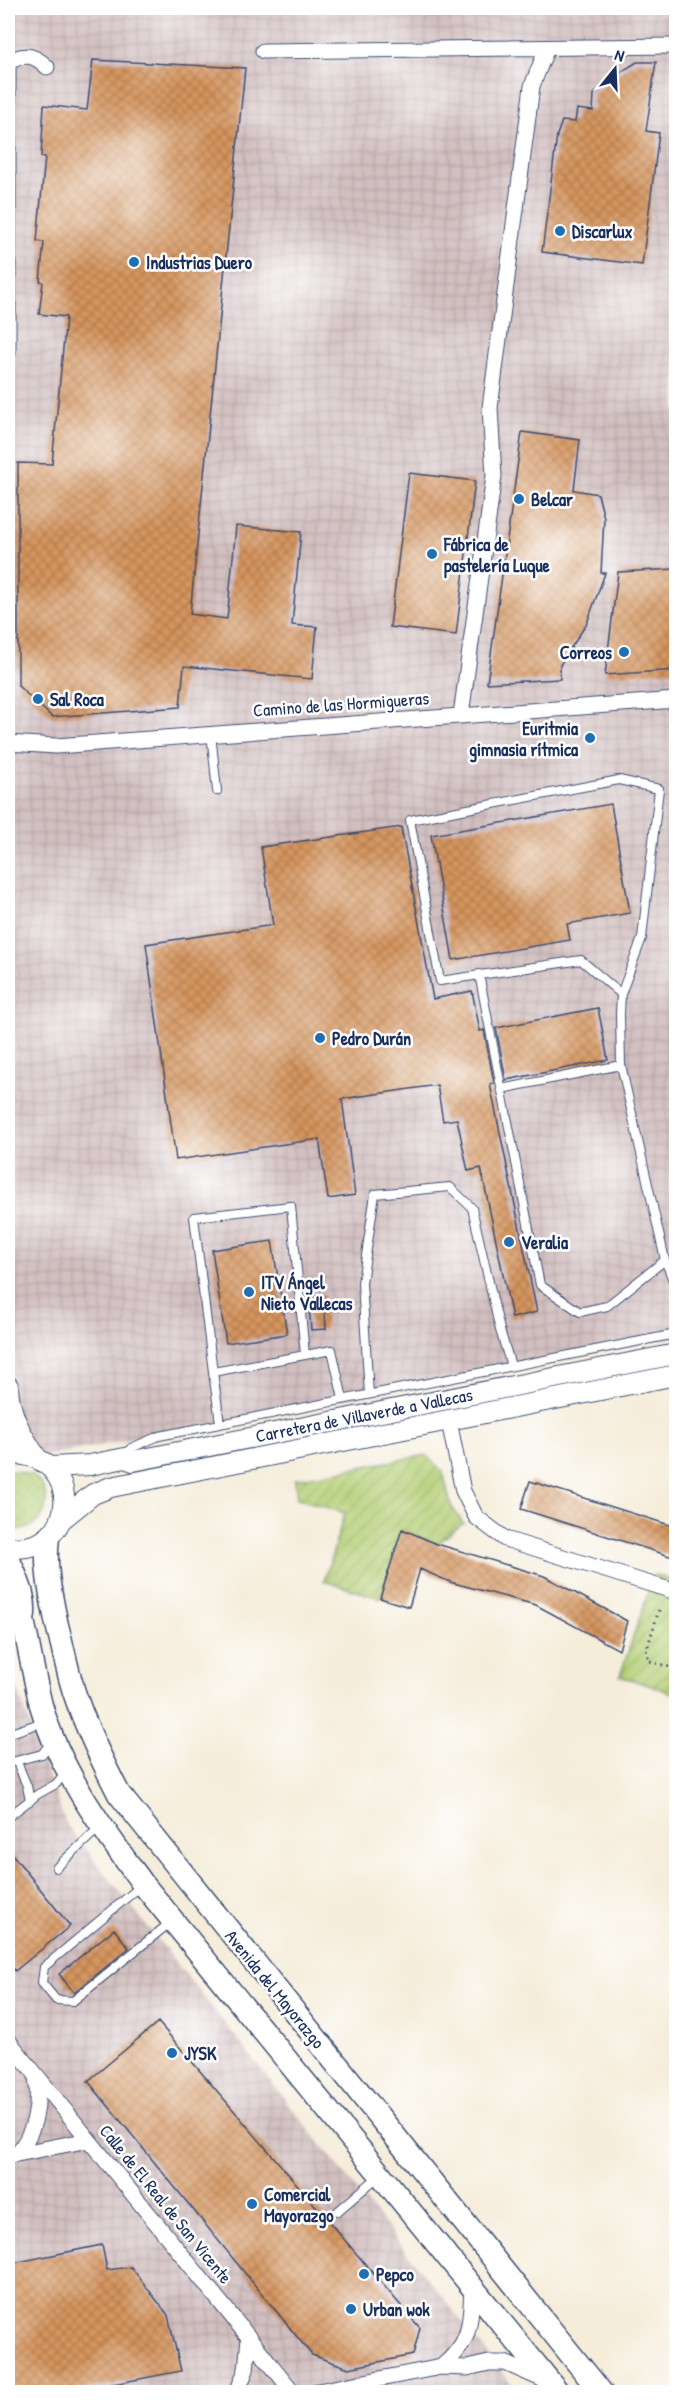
<svg xmlns="http://www.w3.org/2000/svg" width="684" height="2400" font-family="'Patrick Hand',sans-serif">
<style>
.industrial{fill:url(#industrial-grid)}
.grass{fill:url(#grass-dots);stroke:#687f6a;stroke-width:1.5}
.garden{fill:url(#garden-furrows);stroke:#687f6a;stroke-width:1.5}
.building{fill:url(#building-cross-hatch)}
.lines{fill:none;stroke-linecap:round;stroke-linejoin:round}
.lane-casing{stroke:#3c4c71;stroke-width:10}
.street-casing{stroke:#3c4c71;stroke-width:17}
.secondary-casing{stroke:#3c4c71;stroke-width:22}
.primary-casing{stroke:#3c4c71;stroke-width:25}
.path{stroke:#3c4c71;stroke-width:3;stroke-dasharray:1.5 4.5;stroke-linecap:butt}
.lane{stroke:#fff;stroke-width:8}
.street{stroke:#fff;stroke-width:15}
.secondary{stroke:#fff;stroke-width:20}
.primary{stroke:#fff;stroke-width:22}
.poi-dot{fill:#1f6fb2;stroke:#fff;stroke-width:2}
.labels{text-anchor:middle;dominant-baseline:central;stroke-width:5;stroke-linejoin:round;paint-order:stroke}
.poi-label{font-size:18px;font-weight:bold;fill:#1b2f5e;stroke:#fff;text-anchor:start}
.street-label{font-size:18px;fill:#1b2f5e;stroke:#fff}
</style>
<defs>
<pattern id="industrial-grid" width="8" height="8" patternUnits="userSpaceOnUse" patternTransform="scale(1.5)"><rect width="8" height="8" fill="#d2bfc0"/><path d="M0 4h8M4 0v8" fill="none" stroke="#b4a4a7"/></pattern>
<pattern id="grass-dots" width="8" height="8" patternUnits="userSpaceOnUse" patternTransform="scale(1.5)"><rect width="8" height="8" fill="#b4cf75"/><path d="M2 2h.1M6 6h.1" fill="none" stroke="#9ab268" stroke-width="1.8" stroke-linecap="round"/></pattern>
<pattern id="garden-furrows" width="10" height="10" patternUnits="userSpaceOnUse" patternTransform="scale(1.5)"><rect width="10" height="10" fill="#b4cf75"/><path d="M-1 1l2-2M0 10L10 0M9 11l2-2" fill="none" stroke="#9ab268"/></pattern>
<pattern id="building-cross-hatch" width="8" height="8" patternUnits="userSpaceOnUse" patternTransform="scale(1.5)"><rect width="8" height="8" fill="#d6955d"/><path d="M0 0l8 8M0 8l8-8" fill="none" stroke="#ad7a50"/></pattern>
</defs>
<rect width="100%" height="100%" fill="#fff"/>
<filter id="ink" filterUnits="userSpaceOnUse"><feTurbulence type="fractalNoise" baseFrequency=".0167" numOctaves="2"/><feDisplacementMap in="SourceGraphic" scale="12" xChannelSelector="R" yChannelSelector="G"/><feConvolveMatrix kernelMatrix="1 2 1 2 8 2 1 2 1" color-interpolation-filters="sRGB"/></filter>
<filter id="wash" filterUnits="userSpaceOnUse"><feTurbulence type="fractalNoise" baseFrequency=".008" numOctaves="4" result="noise"/><feDisplacementMap in="SourceGraphic" scale="24" xChannelSelector="R" yChannelSelector="G"/><feGaussianBlur stdDeviation="1.35" result="paint"/><feColorMatrix in="noise" values="0 0 0 0 0 0 0 0 0 0 0 0 0 0 0 0 0 1.4 0 .05"/><feComposite in="paint" operator="in"/></filter>
<g filter="url(#wash)">
<rect width="100%" height="100%" fill="#f5edda"/>
<path class="industrial" d="M8 8H676V1337L8 1463Z
M8 1664 66 1824 518 2392H8Z"/>
<path class="grass" d="M13 1471C64 1473 51 1540 8 1528V1473Z"/>
<path class="garden" d="M426 1455 443 1472 451 1506 463 1523 437 1544 402 1530 380 1598 324 1581 345 1513 297 1498 295 1479Z
M654 1575 676 1581V1694L620 1676Z"/>
<g id="blocks">
<path class="building" d="M93 60 245 68 190 614 227 619 236 526 301 532 292 625 317 627 312 679 184 666 180 707 52 717 18 686V463L52 464 66 317 39 314 43 282 40 281 44 242 37 241 45 157H41L44 105 87 110Z
M637 62H656L646 131 659 133 642 265 542 252 557 135 562 121 575 122 577 109 593 111 594 94 616 75Z
M522 432 580 440 574 490 598 494 604 518 601 573H605L587 623 560 665V679L487 683Z
M409 473 475 481 456 635 390 627Z
M676 569V670L605 675 618 572Z
M611 804 630 913 567 924 570 940 453 960 431 835Z
M401 827 433 999 472 991 480 1031 484 1030 494 1083 490 1084 537 1312 512 1318 481 1168 468 1171 457 1119 443 1121 437 1085 342 1099 355 1195 328 1199 319 1139 176 1160 146 944 273 925 261 847Z
M598 1008 608 1060 506 1080 496 1028Z
M272 1241 287 1334 226 1343 212 1250Z
M324 1295 326 1329 311 1330 308 1296Z
M530 1481 676 1527V1558L521 1509Z
M402 1529 437 1544 544 1576 627 1621 619 1650 536 1605 450 1582 420 1569 409 1607 380 1598Z
M8 1849 70 1926 15 1971 8 1961Z
M114 1929 129 1948 74 1993 59 1974Z
M158 2022 420 2328 413 2355 349 2368 312 2355 88 2081Z
M102 2245 107 2270 131 2267 168 2315 181 2371 72 2392H8V2264Z"/>
</g>
</g>
<g filter="url(#ink)">
<use href="#blocks" fill-opacity="0" stroke="#3c4c71" stroke-width="1.5"/>
<g class="lines">
<defs>
<path id="lane" d="M211 733 217 791
M479 974 540 1285 580 1312 607 1306 665 1260
M621 994 581 960 440 981 410 820 619 780 659 789 642 938 621 994 620 1014 621 1065 665 1260 676 1288
M501 1089 621 1065
M305 1355 291 1206 194 1217 213 1372 332 1350 343 1399
M213 1372 220 1423
M369 1394 362 1283 375 1194 450 1187 472 1208 500 1330 511 1366
M125 1457 131 1448 159 1436 676 1334
M8 1603 14 1621
M8 1734 43 1722
M17 1762 27 1786 30 1801
M8 1763 42 1754 51 1742
M8 1817 38 1794 56 1784 65 1773
M56 1868 100 1827
M142 1885 44 1967 42 1983 56 2000 73 2001 171 1922
M338 2211 380 2175"/>
<path id="street" d="M263 51 676 46
M8 62V352
M8 63C23 52 35 55 47 67
M461 715 494 476 490 408 532 86 547 48
M8 743 56 746 676 700
M449 1421 463 1491 476 1517 505 1539 676 1592
M8 2040 293 2392
M17 2154C36 2130 40 2106 36 2076
M12 2155 89 2140
M441 2367C472 2342 470 2324 472 2287
M237 2392 246 2370 249 2338
M313 2392 441 2367 467 2368 489 2363H505L546 2381"/>
<path id="secondary" d="M8 1386C9 1414 21 1435 37 1458
M8 1454C87 1451 79 1557 8 1547
M51 1467 90 1465 125 1458 133 1461 676 1354
M61 1520 93 1494 111 1487 676 1375"/>
<path id="primary" d="M48 1538C44 1567 51 1596 57 1625 63 1647 67 1670 74 1692 86 1728 102 1761 119 1794L601 2392
M8 1558C16 1577 28 1599 23 1620 29 1648 34 1677 41 1705 60 1772 103 1829 143 1884L558 2392"/>
</defs>
<use href="#lane" class="lane-casing"/>
<use href="#street" class="street-casing"/>
<use href="#secondary" class="secondary-casing"/>
<use href="#primary" class="primary-casing"/>
<path class="path" d="M659 1610 646 1652 650 1661 676 1669"/>
<use href="#lane" class="lane"/>
<use href="#street" class="street"/>
<use href="#secondary" class="secondary"/>
<use href="#primary" class="primary"/>
</g>
</g>
<g class="poi-dot">
<circle cx="560" cy="231" r="6"/>
<circle cx="134" cy="262" r="6"/>
<circle cx="519" cy="499" r="6"/>
<circle cx="432" cy="554" r="6"/>
<circle cx="624" cy="652" r="6"/>
<circle cx="38" cy="699" r="6"/>
<circle cx="590" cy="738" r="6"/>
<circle cx="320" cy="1038" r="6"/>
<circle cx="509" cy="1242" r="6"/>
<circle cx="249" cy="1292" r="6"/>
<circle cx="172" cy="2053" r="6"/>
<circle cx="252" cy="2204" r="6"/>
<circle cx="364" cy="2274" r="6"/>
<circle cx="351" cy="2309" r="6"/>
</g>
<g class="labels">
<g class="poi-label">
<text x="572" y="231">Discarlux</text>
<text x="146" y="262">Industrias Duero</text>
<text x="531" y="499">Belcar</text>
<text x="444" y="544">Fábrica de<tspan x="444" dy="21">pastelería Luque</tspan></text>
<text x="612" y="652" text-anchor="end">Correos</text>
<text x="50" y="699">Sal Roca</text>
<text x="578" y="728" text-anchor="end">Euritmia<tspan x="578" dy="21">gimnasia rítmica</tspan></text>
<text x="332" y="1038">Pedro Durán</text>
<text x="521" y="1242">Veralia</text>
<text x="261" y="1282">ITV Ángel<tspan x="261" dy="21">Nieto Vallecas</tspan></text>
<text x="184" y="2053">JYSK</text>
<text x="264" y="2194">Comercial<tspan x="264" dy="21">Mayorazgo</tspan></text>
<text x="376" y="2274">Pepco</text>
<text x="363" y="2309">Urban wok</text>
</g>
<g class="street-label">
<text transform="translate(341 704) rotate(-4)">Camino de las Hormigueras</text>
<text transform="translate(364 1415) rotate(-11)">Carretera de Villaverde a Vallecas</text>
<text transform="translate(275 1989) rotate(51)">Avenida del Mayorazgo</text>
<text transform="translate(166 2204) rotate(51)">Calle de El Real de San Vicente</text>
</g>
</g>
<rect width="684" height="2400" fill="none" stroke="#fff" stroke-width="30"/>
<g transform="translate(615 69) rotate(18)" stroke="#ffffff" stroke-width="4.5" paint-order="stroke">
<path d="M0-4.5L10 22L0 15L-10 22Z" fill="#1b2f5e"/>
<text y="-9" font-size="16" font-weight="bold" text-anchor="middle" fill="#1b2f5e">N</text>
</g>
</svg>
